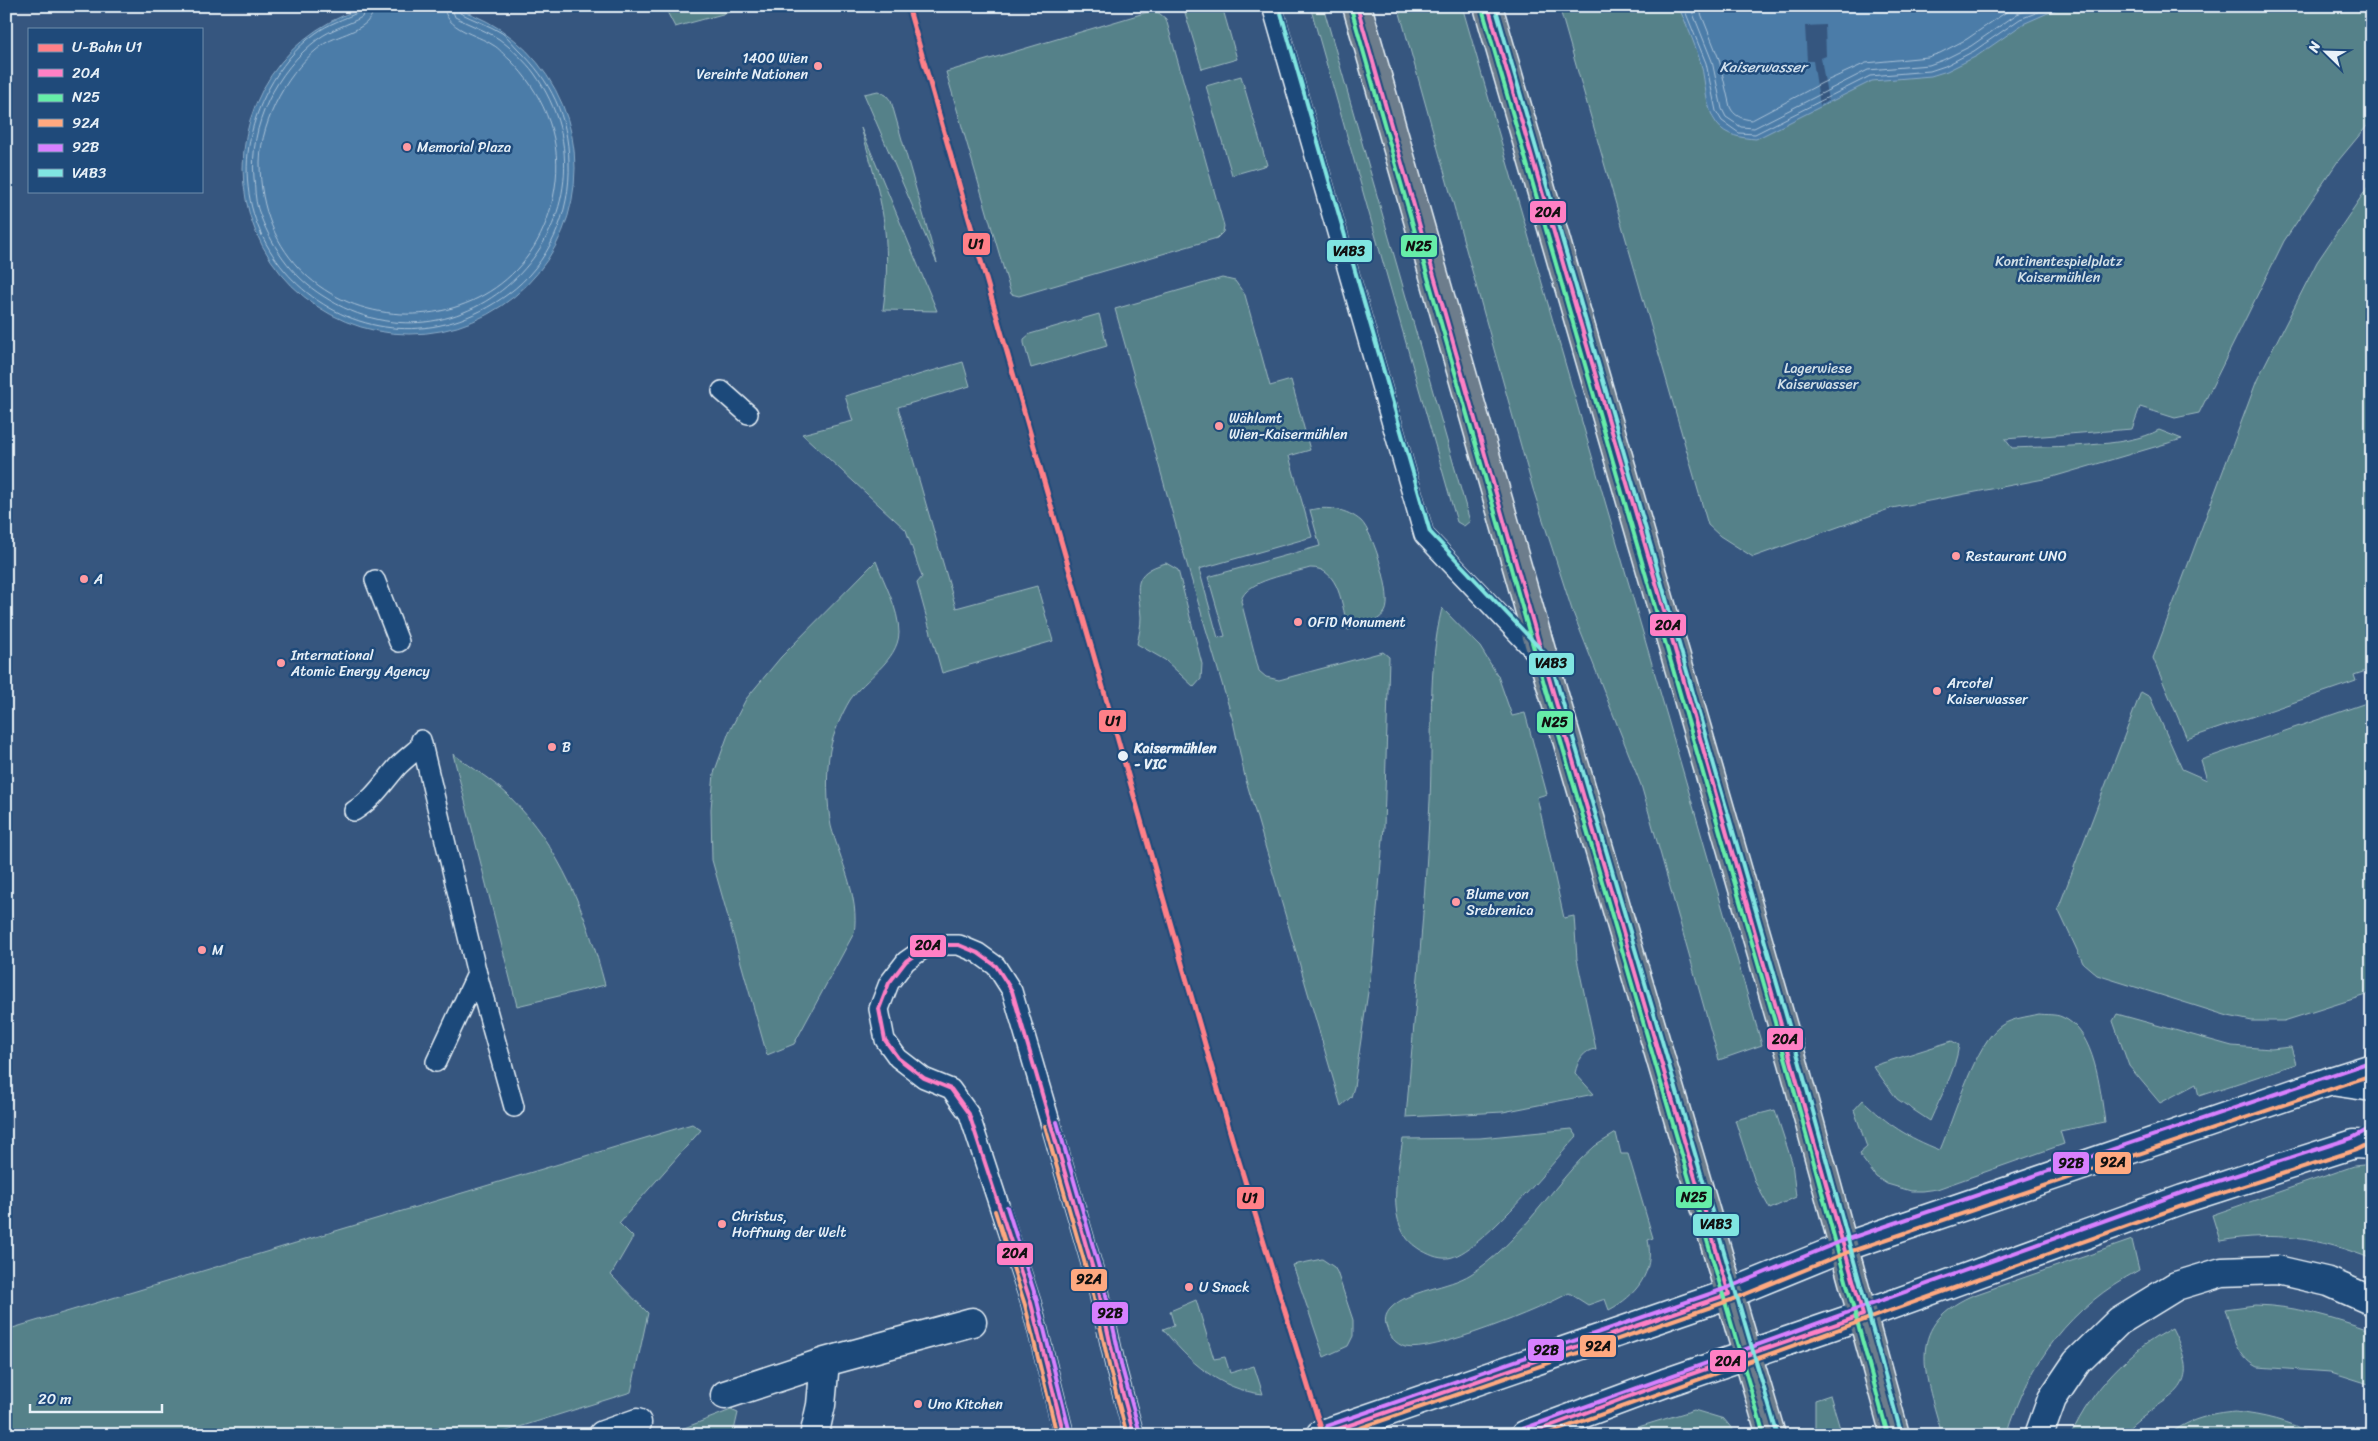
<svg xmlns="http://www.w3.org/2000/svg" width="2378" height="1441" font-family="Sriracha,sans-serif">
<style>
.green{fill:#548189;stroke:#9eb9c0}
.water{fill:#4b7ca8;stroke:#8aabc8}
.pier{fill:#36567f}
.lines{fill:none;stroke-linecap:round;stroke-linejoin:round}
.shore{stroke:#a9c2d8;stroke-width:1}
.service-casing{stroke:#e8f1f8;stroke-width:22}
.pedestrian-casing{stroke:#e8f1f8;stroke-width:31}
.tertiary-casing{stroke:#e8f1f8;stroke-width:31}
.secondary-casing{stroke:#e8f1f8;stroke-width:31}
.primary-casing{stroke:#e8f1f8;stroke-width:31}
.service{stroke:#1f4a7a;stroke-width:19}
.pedestrian{stroke:#1f4a7a;stroke-width:28}
.tertiary{stroke:#1f4a7a;stroke-width:28}
.secondary{stroke:#1f4a7a;stroke-width:28}
.primary{stroke:#6d7d8c;stroke-width:28}
.bus-1-casing{stroke:#1f4a7a;stroke-width:8}
.bus-2-casing{stroke:#1f4a7a;stroke-width:8}
.bus-3-casing{stroke:#1f4a7a;stroke-width:8}
.bus-4-casing{stroke:#1f4a7a;stroke-width:8}
.bus-5-casing{stroke:#1f4a7a;stroke-width:8}
.bus-1{stroke:#ff80c5;stroke-width:4}
.bus-2{stroke:#66eda8;stroke-width:4}
.bus-3{stroke:#ffa980;stroke-width:4}
.bus-4{stroke:#d880ff;stroke-width:4}
.bus-5{stroke:#80e5e1;stroke-width:4}
.metro-1-casing{stroke:#1f4a7a;stroke-width:9}
.metro-1{stroke:#ff8088;stroke-width:5}
.poi-dot{fill:#ff9aa2;stroke:#1f4a7a;stroke-width:2}
.stop-dot{fill:#e8f1f8;stroke:#1f4a7a;stroke-width:2}
.labels{text-anchor:middle;dominant-baseline:central;stroke-width:5;stroke-linejoin:round;paint-order:stroke}
.poi-label{font-size:14px;fill:#e8f1f8;stroke:#1f4a7a;text-anchor:start}
.park-label{font-size:14px;fill:#d2e0e7;stroke:#1f4a7a}
.stop-label{font-size:14px;font-weight:bold;fill:#e8f1f8;stroke:#1f4a7a;text-anchor:start}
.water-label{font-size:15px;font-style:italic;fill:#d0dfec;stroke:#1f4a7a}
.line-badge{stroke:#1f4a7a;stroke-width:2}
.pale-badge-label{font-size:14px;text-anchor:middle;font-weight:bold;fill:#111}
</style>
<rect width="100%" height="100%" fill="#36567f"/>
<filter id="ink" filterUnits="userSpaceOnUse"><feTurbulence type="fractalNoise" baseFrequency=".02" numOctaves="2"/><feDisplacementMap in="SourceGraphic" scale="10" xChannelSelector="R" yChannelSelector="G"/><feConvolveMatrix kernelMatrix="1 2 1 2 8 2 1 2 1" color-interpolation-filters="sRGB"/></filter>
<g filter="url(#ink)">
<path class="green" d="M664 6H752L675 27Z
M1183 6H1222L1237 59 1202 69Z
M1310 6H1323L1469 518 1470 521 1464 526 1457 522Z
M1398 6H1462L1762 1045 1719 1060 1641 785 1572 610 1533 489Z
M1559 6H1678L1690 31 1964 6H2372V120L2338 161 2284 241 2199 413 2175 418 2140 407 2132 429 2005 439 2012 448C2052 446 2127 448 2159 430L2182 439 2049 478 1892 508 1753 557 1720 536 1708 525Z
M1151 11 1159 13 1166 19 1224 226 1223 232 1217 238 1019 296 1011 294 946 72Z
M1241 76 1267 165 1232 175 1206 86Z
M878 91 886 95 891 101 937 263 864 94Z
M861 128 937 311 883 310C893 237 881 197 861 128Z
M2372 181V669L2354 675 2356 681 2187 739 2153 658 2257 380 2317 262Z
M1222 278 1235 281 1245 295 1270 386 1291 380 1310 450 1289 456 1312 537 1199 569 1218 638 1225 636 1208 577 1320 546 1310 510C1327 506 1347 509 1361 521 1373 532 1394 598 1385 612 1377 624 1360 626 1348 630 1342 607 1340 567 1310 568 1291 574 1245 580 1241 601L1259 671 1266 677 1279 680 1383 652 1389 657 1384 827 1379 887 1373 958 1354 1087 1351 1097 1341 1106 1245 777 1233 721 1181 544 1115 309Z
M1099 314 1107 346 1031 368 1024 343V339L1030 334Z
M963 362 970 386 898 407 956 608 1037 586 1053 641 942 673 917 583 922 577 906 530 802 434 853 421 845 396Z
M876 561C884 583 899 609 899 633 898 661 864 679 850 700 842 713 833 734 830 750 826 769 827 806 831 826 840 860 860 897 854 933L794 1044 767 1055 712 860 711 809 714 773 729 732 746 699 781 657Z
M1166 563 1178 570 1202 664 1201 679 1194 687 1165 660 1137 644C1139 635 1141 626 1141 617 1139 589 1129 573 1166 563Z
M1442 608 1480 647 1498 676 1512 716 1525 713 1547 794 1537 797 1564 918 1574 916 1577 959 1596 1049C1583 1050 1578 1061 1575 1073L1594 1094 1503 1112 1406 1117C1415 1011 1425 906 1430 800 1433 736 1427 670 1442 608Z
M2141 692 2150 697 2182 769 2207 780 2201 760 2372 701V993L2284 1021H2252L2228 1016 2097 975 2083 963 2058 909Z
M453 754C471 767 492 780 508 795 562 849 586 913 605 985L517 1006Z
M2039 1014C2046 1015 2056 1014 2062 1017 2096 1031 2100 1091 2105 1122L2060 1131 2064 1144 1937 1189 1922 1191H1911L1887 1184 1876 1177 1859 1154 1867 1147 1854 1110 1863 1100C1888 1125 1907 1137 1940 1150 1953 1120 1976 1040 2002 1025 2013 1018 2027 1017 2039 1014Z
M2117 1014 2232 1046 2271 1049 2291 1047 2296 1064 2199 1096 2196 1084 2160 1103 2129 1066 2113 1021Z
M1952 1041 1959 1045C1955 1072 1941 1096 1930 1121L1897 1099 1873 1066Z
M1775 1110 1792 1162 1796 1197 1770 1209 1755 1182 1735 1120Z
M692 1124 701 1130 619 1223 633 1237 611 1275 648 1313 631 1392 494 1435H6V1330Z
M1572 1129 1577 1136C1553 1162 1479 1255 1448 1258 1437 1259 1428 1254 1419 1249 1383 1227 1398 1173 1403 1139L1480 1138Z
M1616 1133 1621 1154H1628L1653 1238 1648 1240C1655 1272 1636 1296 1609 1310L1605 1299 1588 1305 1569 1293C1543 1308 1431 1354 1405 1347 1396 1344 1389 1336 1387 1328 1384 1321 1385 1314 1391 1308 1408 1290 1449 1288 1471 1274 1515 1246 1545 1197 1581 1159L1595 1146Z
M2372 1164V1259C2320 1238 2275 1231 2220 1241L2212 1215 2354 1166Z
M2132 1240 2139 1270C2070 1307 2030 1360 2007 1435H1942C1927 1378 1902 1327 1971 1296Z
M1322 1259 1334 1267 1337 1272 1353 1320V1336L1348 1346 1324 1357 1293 1265Z
M1196 1300 1214 1359 1225 1357 1230 1373 1254 1366 1263 1394C1220 1390 1188 1361 1163 1329L1174 1325 1170 1311Z
M2255 1305C2296 1306 2333 1317 2372 1331V1385L2331 1372 2257 1367C2235 1356 2232 1330 2225 1309Z
M2172 1328C2209 1401 2161 1391 2122 1435H2071C2092 1389 2128 1351 2172 1328Z
M1830 1395 1842 1435H1815V1400Z
M731 1410 738 1413 733 1435H666Z
M1694 1410 1724 1419 1737 1435H1612Z
M2235 1412C2263 1415 2289 1421 2314 1435H2169C2188 1419 2211 1414 2235 1412Z"/>
<path class="water" d="M243 168a166 166 0 1 1 332 0a166 166 0 1 1-332 0Z
M1678 6H2064L2023 24 1977 56 1947 71 1931 76 1872 81 1756 139C1742 138 1726 136 1717 124 1705 108 1706 83 1701 64 1695 44 1687 25 1678 6Z"/>
<path class="pier" d="M1825 25 1826 56 1821 58 1828 101 1820 105 1813 61H1807L1805 26Z"/>
<g class="lines">
<path class="shore" d="M360 6 357 13C344 19 328 24 316 33 296 47 280 68 269 88 184 243 364 400 508 294 549 264 571 213 569 162 568 116 551 81 518 49 513 44 508 37 502 33 489 25 474 20 460 13L457 6
M366 6 362 17C348 25 331 29 318 39 276 71 249 125 254 178 255 188 255 200 258 209 270 244 291 276 323 296 469 391 634 214 534 73 526 62 510 47 499 39 486 30 469 25 455 17L451 6
M374 6C373 31 340 33 324 44 289 68 261 120 260 162 260 355 535 368 556 180 561 134 541 91 510 60 504 55 499 48 493 45 477 34 445 30 444 6
M1683 6 1706 63 1716 111 1722 121 1739 133 1755 134 1870 76 1930 71 1945 66 1974 51 2020 19 2054 6
M1690 6 1712 61 1722 109 1726 117 1741 127 1754 128 1868 70 1929 65 1943 60 1971 46 2017 14 2038 6
M1698 6 1719 59 1730 107C1734 116 1742 119 1752 120L1822 83 1866 63 1928 57 1940 53 1967 39 2015 6"/>
<defs>
<path id="service" d="M1272 6 1424 535 1540 657
M722 391 748 414
M375 580 399 642
M421 740 477 974 514 1107
M354 811C374 799 383 783 398 766 405 759 414 752 422 745
M436 1062 477 974
M1064 1435 1031 1303 969 1114 951 1089 924 1078 898 1058 885 1040 879 1009 889 983 906 961 929 945H959L978 953 996 966 1012 991 1097 1283 1116 1369 1134 1435"/>
<path id="pedestrian" d="M725 1395 825 1362 972 1322
M815 1432 821 1405 825 1362
M603 1435 637 1423"/>
<path id="tertiary" d="M2331 1081 2372 1068"/>
<path id="secondary" d="M1320 1435 1729 1294 1844 1247 2331 1081 2372 1087
M1525 1435 1665 1383 1863 1315 2183 1199 2354 1144 2372 1145
M2039 1435 2052 1399 2077 1362 2119 1321 2176 1286 2222 1272 2277 1270 2329 1282 2372 1301"/>
<path id="primary" d="M1357 6 1544 661 1771 1435
M1488 6 1793 1062 1895 1435"/>
</defs>
<use href="#service" class="service-casing"/>
<use href="#pedestrian" class="pedestrian-casing"/>
<use href="#tertiary" class="tertiary-casing"/>
<use href="#secondary" class="secondary-casing"/>
<use href="#primary" class="primary-casing"/>
<use href="#service" class="service"/>
<use href="#pedestrian" class="pedestrian"/>
<use href="#tertiary" class="tertiary"/>
<use href="#secondary" class="secondary"/>
<use href="#primary" class="primary"/>
<defs>
<path id="bus-1" d="M1488 6 1659 593 1863 1315 1665 1383 1526 1435
M1064 1435 1031 1303 969 1114 951 1089 924 1078 898 1058 885 1040 879 1009 889 983 906 961 929 945H959L978 953 996 966 1012 991 1097 1283 1116 1369 1134 1435
M1321 1435 1729 1294 1544 661 1357 6"/>
<path id="bus-2" d="M1351 8 1538 663 1764 1435
M1482 8 1787 1064 1888 1435"/>
<path id="bus-3" d="M1045 1126 1091 1285 1110 1370 1127 1435
M995 1211 1025 1305 1057 1435
M1340 1435 1731 1300 1846 1253 2372 1075
M1544 1435 2185 1205 2356 1150 2372 1142"/>
<path id="bus-4" d="M1057 1122 1103 1281 1122 1368 1140 1433
M1007 1207 1037 1301 1070 1433
M1318 1429 1727 1288 1842 1241 2370 1062
M1523 1429 2181 1193 2352 1138 2369 1129"/>
<path id="bus-5" d="M1279 6 1430 532 1550 659 1777 1433
M1495 6 1799 1060 1901 1433"/>
</defs>
<use href="#bus-1" class="bus-1-casing"/>
<use href="#bus-2" class="bus-2-casing"/>
<use href="#bus-3" class="bus-3-casing"/>
<use href="#bus-4" class="bus-4-casing"/>
<use href="#bus-5" class="bus-5-casing"/>
<use href="#bus-1" class="bus-1"/>
<use href="#bus-2" class="bus-2"/>
<use href="#bus-3" class="bus-3"/>
<use href="#bus-4" class="bus-4"/>
<use href="#bus-5" class="bus-5"/>
<defs>
<path id="metro-1" d="M908 6 1233 1142 1323 1435"/>
</defs>
<use href="#metro-1" class="metro-1-casing"/>
<use href="#metro-1" class="metro-1"/>
</g>
</g>
<g class="poi-dot">
<circle cx="818" cy="66" r="5"/>
<circle cx="407" cy="147" r="5"/>
<circle cx="1219" cy="426" r="5"/>
<circle cx="1956" cy="556" r="5"/>
<circle cx="84" cy="579" r="5"/>
<circle cx="1298" cy="622" r="5"/>
<circle cx="281" cy="663" r="5"/>
<circle cx="1937" cy="691" r="5"/>
<circle cx="552" cy="747" r="5"/>
<circle cx="1456" cy="902" r="5"/>
<circle cx="202" cy="950" r="5"/>
<circle cx="722" cy="1224" r="5"/>
<circle cx="1189" cy="1287" r="5"/>
<circle cx="918" cy="1404" r="5"/>
</g>
<circle class="stop-dot" cx="1123" cy="756" r="6"/>
<g class="labels">
<g class="poi-label">
<text x="808" y="58" text-anchor="end">1400 Wien<tspan x="808" dy="16">Vereinte Nationen</tspan></text>
<text x="417" y="147">Memorial Plaza</text>
<text x="1229" y="418">Wählamt<tspan x="1229" dy="16">Wien-Kaisermühlen</tspan></text>
<text x="1966" y="556">Restaurant UNO</text>
<text x="94" y="579">A</text>
<text x="1308" y="622">OFID Monument</text>
<text x="291" y="655">International<tspan x="291" dy="16">Atomic Energy Agency</tspan></text>
<text x="1947" y="683">Arcotel<tspan x="1947" dy="16">Kaiserwasser</tspan></text>
<text x="562" y="747">B</text>
<text x="1466" y="894">Blume von<tspan x="1466" dy="16">Srebrenica</tspan></text>
<text x="212" y="950">M</text>
<text x="732" y="1216">Christus,<tspan x="732" dy="16">Hoffnung der Welt</tspan></text>
<text x="1199" y="1287">U Snack</text>
<text x="928" y="1404">Uno Kitchen</text>
</g>
<g class="park-label">
<text x="2059" y="261">Kontinentespielplatz<tspan x="2059" dy="16">Kaisermühlen</tspan></text>
<text x="1818" y="368">Lagerwiese<tspan x="1818" dy="16">Kaiserwasser</tspan></text>
</g>
<g class="stop-label">
<text x="1134" y="748">Kaisermühlen<tspan x="1134" dy="16">- VIC</tspan></text>
</g>
<g class="water-label">
<text x="1763" y="67">Kaiserwasser</text>
</g>
</g>
<g class="line-badge">
<rect x="1529" y="200" width="38" height="24" rx="5" fill="#ff80c5"/>
<rect x="962" y="232" width="29" height="24" rx="5" fill="#ff8088"/>
<rect x="1400" y="234" width="38" height="24" rx="5" fill="#66eda8"/>
<rect x="1326" y="239" width="47" height="24" rx="5" fill="#80e5e1"/>
<rect x="1649" y="613" width="38" height="24" rx="5" fill="#ff80c5"/>
<rect x="1528" y="652" width="47" height="24" rx="5" fill="#80e5e1"/>
<rect x="1098" y="709" width="29" height="24" rx="5" fill="#ff8088"/>
<rect x="1536" y="710" width="38" height="24" rx="5" fill="#66eda8"/>
<rect x="909" y="934" width="38" height="24" rx="5" fill="#ff80c5"/>
<rect x="1766" y="1027" width="38" height="24" rx="5" fill="#ff80c5"/>
<rect x="2094" y="1151" width="38" height="24" rx="5" fill="#ffa980"/>
<rect x="2052" y="1151" width="38" height="24" rx="5" fill="#d880ff"/>
<rect x="1675" y="1185" width="38" height="24" rx="5" fill="#66eda8"/>
<rect x="1236" y="1186" width="29" height="24" rx="5" fill="#ff8088"/>
<rect x="1692" y="1213" width="48" height="24" rx="5" fill="#80e5e1"/>
<rect x="996" y="1242" width="38" height="24" rx="5" fill="#ff80c5"/>
<rect x="1070" y="1268" width="38" height="24" rx="5" fill="#ffa980"/>
<rect x="1091" y="1301" width="38" height="24" rx="5" fill="#d880ff"/>
<rect x="1579" y="1334" width="38" height="24" rx="5" fill="#ffa980"/>
<rect x="1527" y="1338" width="38" height="24" rx="5" fill="#d880ff"/>
<rect x="1709" y="1349" width="38" height="24" rx="5" fill="#ff80c5"/>
</g>
<g class="pale-badge-label">
<text x="1548" y="217">20A</text>
<text x="976" y="249">U1</text>
<text x="1419" y="251">N25</text>
<text x="1349" y="256">VAB3</text>
<text x="1668" y="630">20A</text>
<text x="1551" y="668">VAB3</text>
<text x="1113" y="726">U1</text>
<text x="1555" y="727">N25</text>
<text x="928" y="950">20A</text>
<text x="1785" y="1044">20A</text>
<text x="2113" y="1167">92A</text>
<text x="2071" y="1168">92B</text>
<text x="1694" y="1202">N25</text>
<text x="1250" y="1203">U1</text>
<text x="1716" y="1229">VAB3</text>
<text x="1015" y="1258">20A</text>
<text x="1089" y="1284">92A</text>
<text x="1110" y="1318">92B</text>
<text x="1598" y="1351">92A</text>
<text x="1546" y="1355">92B</text>
<text x="1728" y="1366">20A</text>
</g>
<rect width="2378" height="1441" fill="none" stroke="#1f4a7a" stroke-width="25"/>
<rect x="12" y="12" width="2353" height="1416" fill="none" stroke="#e8f1f8" stroke-width="2" filter="url(#ink)"/>
<rect x="28" y="28" width="175" height="165" fill="#1f4a7a" stroke="#6f8dac"/>
<rect x="38" y="44" width="25" height="8" fill="#ff8088" stroke="#6f8dac"/>
<text x="72" y="52" font-size="15" fill="#e8f1f8">U-Bahn U1</text>
<rect x="38" y="69" width="25" height="8" fill="#ff80c5" stroke="#6f8dac"/>
<text x="72" y="78" font-size="15" fill="#e8f1f8">20A</text>
<rect x="38" y="94" width="25" height="8" fill="#66eda8" stroke="#6f8dac"/>
<text x="72" y="102" font-size="15" fill="#e8f1f8">N25</text>
<rect x="38" y="119" width="25" height="8" fill="#ffa980" stroke="#6f8dac"/>
<text x="72" y="128" font-size="15" fill="#e8f1f8">92A</text>
<rect x="38" y="144" width="25" height="8" fill="#d880ff" stroke="#6f8dac"/>
<text x="72" y="152" font-size="15" fill="#e8f1f8">92B</text>
<rect x="38" y="169" width="25" height="8" fill="#80e5e1" stroke="#6f8dac"/>
<text x="72" y="178" font-size="15" fill="#e8f1f8">VAB3</text>
<g transform="translate(2326 52) rotate(293)" stroke="#1f4a7a" stroke-width="4" paint-order="stroke">
<path d="M0-4L9 19L0 12L-9 19Z" fill="#e8f1f8"/>
<text y="-8" font-size="14" font-weight="bold" text-anchor="middle" fill="#e8f1f8">N</text>
</g>
<path d="M30 1404v8h132v-8" fill="none" stroke="#e8f1f8" stroke-width="2.5"/>
<text x="38" y="1404" font-size="15" fill="#e8f1f8" stroke="#1f4a7a" stroke-width="4" paint-order="stroke">20 m</text>
</svg>
